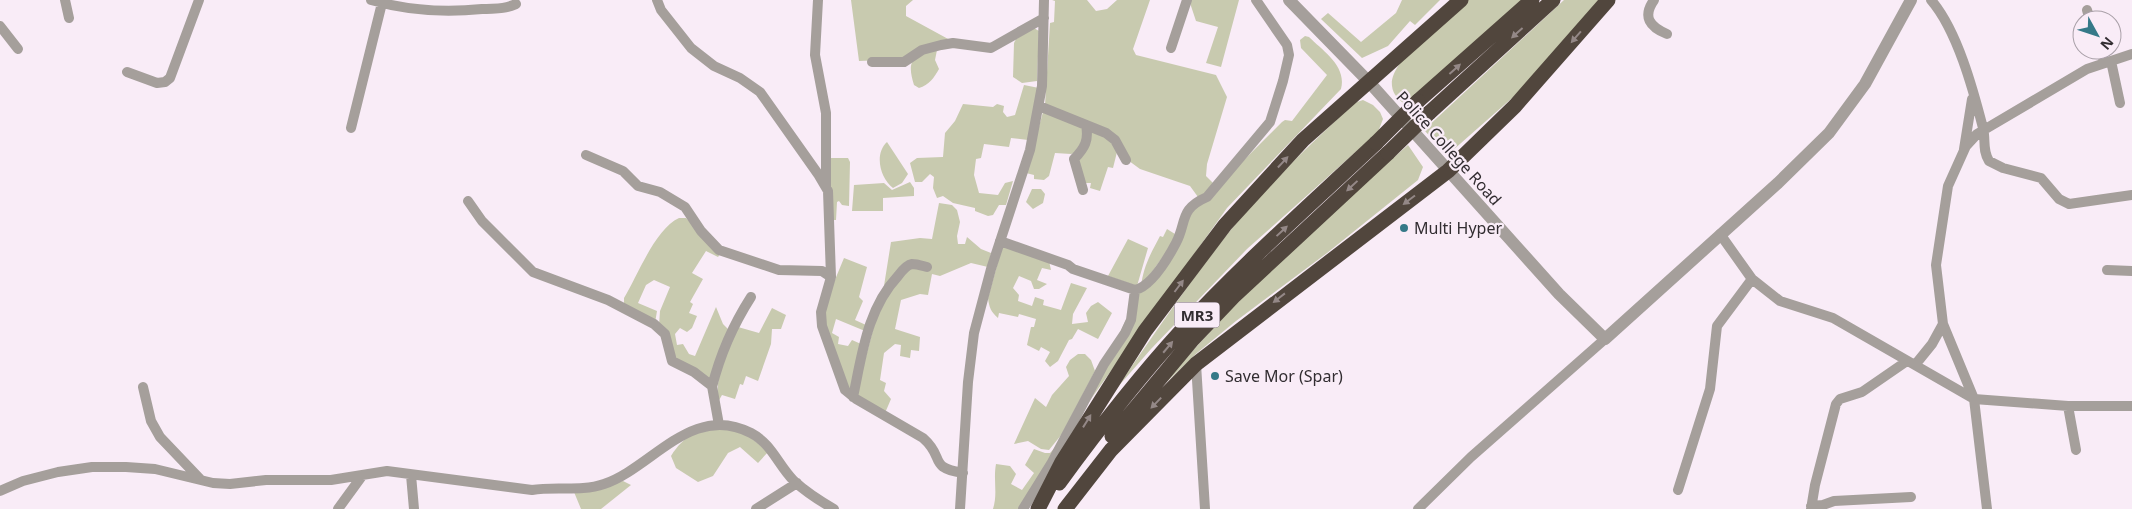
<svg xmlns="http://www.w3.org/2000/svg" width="2132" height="509" font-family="'Noto Sans',sans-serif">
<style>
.green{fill:#c8caaf}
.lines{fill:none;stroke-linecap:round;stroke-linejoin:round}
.minor{stroke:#a59f9b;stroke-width:10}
.tertiary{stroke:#a59f9b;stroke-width:12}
.motorway{stroke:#51463d;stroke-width:15}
.motorway-bridge{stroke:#51463d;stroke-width:15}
.oneway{fill:#948887}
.poi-dot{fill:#357988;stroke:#f9ecf7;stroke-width:2}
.labels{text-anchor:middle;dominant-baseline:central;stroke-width:4.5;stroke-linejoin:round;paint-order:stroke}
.shield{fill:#f9ecf7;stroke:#6e666c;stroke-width:1}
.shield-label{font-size:15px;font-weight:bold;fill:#322d31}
.street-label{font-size:16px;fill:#322d31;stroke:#f9ecf7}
.poi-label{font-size:16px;fill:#322d31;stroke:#f9ecf7;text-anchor:start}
</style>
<rect width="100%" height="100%" fill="#f9ecf7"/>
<path class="green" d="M851 0H913L906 6V16L950 40 905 59 859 61Z
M1052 0H1087L1096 11 1107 9 1117 0H1150L1133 49 1136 55 1216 75 1227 97 1207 164 1206 176 1214 184 1208 192 1198 197 1190 186 1140 169 1125 158 1117 142 1045 105 1050 23 1054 22 1055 1Z
M1189 0H1239L1221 67 1206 63 1218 27 1196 21Z
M1402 0H1440L1415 25 1410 21 1388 46 1362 58 1321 19 1328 13 1361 42 1396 13Z
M1468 0H1522L1405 105C1399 99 1393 95 1392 86 1389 59 1449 17 1468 0Z
M1564 0H1600L1520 91 1452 151 1442 149 1424 130Z
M1034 28 1039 31 1037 81 1022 83 1013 77 1014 43 1016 39Z
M1305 36 1309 37C1323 51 1347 66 1341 89L1227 208 1081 413 1139 293 1149 284 1187 217 1282 122 1285 120 1292 121 1327 75 1301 48 1300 40Z
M937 50 935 60 939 69C934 78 929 85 919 88L914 85C906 60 913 55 937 50Z
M1024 85 1039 88 1028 140 1011 138 1009 147 984 144 981 158 976 159 974 175 979 193 998 195 1005 183 1013 181 1006 205H999L993 215 988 216 975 211V208L953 203 943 196 937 198 933 188 934 177 930 174 922 182H915L910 163 917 158 943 157 945 133 955 121 963 104 993 107 997 104 1004 106 1003 112 1007 117 1015 115Z
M1363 100 1373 105 1380 112 1383 119 1378 132 1247 249 1151 349 1116 389C1159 328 1200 265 1249 208 1281 171 1318 138 1354 103Z
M1043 112 1082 125 1086 133 1077 152 1071 154 1055 153 1049 176 1044 180 1034 179V175L1026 173Z
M1089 128 1108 137 1117 152 1113 168 1108 167 1100 191 1090 188 1091 183H1084L1077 159Z
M887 142 908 174 902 183 893 188C880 178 874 154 887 142Z
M1408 145 1423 167 1418 180 1327 253 1236 321 1197 353 1148 400 1226 314 1328 215Z
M829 158H848L850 162 849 206 842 205 839 201 837 202 836 220H830Z
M910 182 914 188V196L883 198V211H852L854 185 884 183 892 190Z
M1032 189H1041L1045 194 1043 203 1033 209 1026 202Z
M939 203 952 205 957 210 960 222 957 236 958 244H965L967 237 981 249 991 253 988 267 971 263 940 276 932 274 928 295 920 294 901 300 895 329 920 337 919 351 911 350 910 358 900 356 901 345 895 344 884 353 880 380 886 383 884 391 891 399 885 413 856 394 883 292 891 242 920 238 932 239Z
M679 218H686L721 253 718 257 706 251 692 273 703 279 690 302 693 304 689 313 697 316 692 328 687 332 680 328 675 334 677 345 683 344 689 354 695 356 716 307 723 324 729 330 712 381 676 359 659 325 660 311 670 287 654 280 646 285 638 303 657 311 655 323 624 306V298C638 275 655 229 679 218Z
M1167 229 1175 234 1170 247 1141 287C1143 267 1151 253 1160 236L1163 237Z
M1128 239 1148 248 1137 286 1108 276Z
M1006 246 1049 261 1051 270 1042 268 1037 280 1047 284 1039 289H1034L1031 281 1019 276 1013 288 1019 295 1018 301 1032 306 1035 297 1044 300 1043 305 1061 310 1071 283 1087 288 1073 314 1072 324 1088 322 1086 313 1091 306 1098 302 1112 313 1098 339 1078 329 1072 339 1069 340 1058 361 1050 367 1045 361 1050 352 1041 347 1039 351 1027 345 1031 327H1034L1036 319 1019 314 1018 317 999 313 998 318C991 312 989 307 988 298L1002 247Z
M844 258 867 267 859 297 863 301 855 320 866 325 865 331 836 319 832 333 839 337 838 344 848 346 852 340 861 344 852 394 847 389 824 321 827 299Z
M772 308 786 315 781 329H772L771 344 758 381 746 376 743 385 740 384 735 399 722 395 718 402C715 375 726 352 738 327L759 333Z
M1078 354H1085L1091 360 1095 371 1062 434 1049 450 1041 449 1028 441 1014 444 1035 398 1046 407 1052 395 1069 376 1066 367 1070 360Z
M721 429C744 431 751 437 768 452L758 463 740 447 728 453 713 476 698 482 676 468 671 456C685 434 696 432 721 429Z
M1062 440 1019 509H993C998 493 993 481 996 464L1010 466 1016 474 1011 484 1022 490 1034 473 1025 465 1034 449 1045 453H1050Z
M623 481 631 485 601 509H581L574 492Z"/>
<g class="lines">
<path class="minor" d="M65 0 69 18
M371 0C409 11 444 13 482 9 497 8 501 10 516 4
M657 0 661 10 691 48 714 66 740 78 760 92 818 174 828 191 831 277 821 312 822 326 845 390 856 399 923 438C946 458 927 467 963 473
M818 0 815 55 826 113V187
M1654 0C1642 17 1650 27 1667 34
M1931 0C1957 30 1973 89 1983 128 1986 140 1982 150 1989 161L2003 168 2041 178 2059 199 2069 204 2132 195
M2087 10 2090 20
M0 26 18 49
M1171 48 1187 0
M2100 50 2105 63
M2111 61 2120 103
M872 62H904L922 50 941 45 953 43 991 48 1044 18
M127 72 157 83 165 82 170 78 199 0
M1039 106 1106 133 1115 140 1126 160
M351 128 382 3
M1964 149 1972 99
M586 155 623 171 638 186 660 192 685 207 701 231 719 250 779 270 822 271 831 277
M1083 190 1074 159C1085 148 1089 140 1086 125
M468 201 482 221 533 272 608 300 654 324 665 334 672 361 694 372 712 386 719 425
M1720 234 1752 279 1780 301 1833 318 1974 399 2068 406H2132
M1000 241 1068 265 1073 269 1135 290C1152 286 1168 258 1176 243 1187 222 1179 209 1207 197L1270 122 1283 81 1289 55 1287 45 1256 0
M2107 270 2132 271
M1196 364 1205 509
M1915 365 1932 344 1943 324
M143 387 151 421 160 437 200 479
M712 387C720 355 733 325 751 297
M853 397C862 355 867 309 898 276 901 272 906 265 912 264 917 264 923 266 927 267
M2068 406 2076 450
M411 475 414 509
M1678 490 1710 389 1717 326 1752 279
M0 491 23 481 58 472 92 467H126L155 469 213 483 230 484 266 480H331L387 471 532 490C555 486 581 492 604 484 652 468 692 402 751 433 772 444 778 465 794 481 806 492 820 501 834 509
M1811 506 1823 505 1834 501 1911 497
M338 509 362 476
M756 509 797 483
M960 509 968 382 974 333 991 269 1030 150 1042 86 1044 0
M1023 509 1051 464 1104 364 1125 333 1131 320 1135 290
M1418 509 1471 457 1605 339
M1811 509 1815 485 1836 404 1840 399 1862 392 1907 361
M1987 509 1974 399 1943 324 1936 265 1948 186 1966 146 1977 134 2087 69 2132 54"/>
<path class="tertiary" d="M1289 0 1369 82 1559 294 1605 339 1778 183 1829 133 1865 84 1911 0"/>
<path class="motorway" d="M1418 101 1532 0
M1429 113 1553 0
M1112 436 1193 339 1233 297 1388 153
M1059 483C1097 431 1138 378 1182 330 1243 264 1311 204 1376 143
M1038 509 1062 462 1145 331 1225 225 1303 140 1461 0
M1065 509 1111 450 1196 364 1448 171 1515 106 1608 0"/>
<path class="motorway-bridge" d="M1376 143 1418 101
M1388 153 1429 113"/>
</g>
<defs><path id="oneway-solid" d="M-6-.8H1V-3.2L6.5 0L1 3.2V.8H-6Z" transform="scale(1.25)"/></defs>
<g class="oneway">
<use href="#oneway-solid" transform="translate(1517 33) rotate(138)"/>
<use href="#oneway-solid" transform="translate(1576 37) rotate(131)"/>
<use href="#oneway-solid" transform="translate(1455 69) rotate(-42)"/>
<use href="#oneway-solid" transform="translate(1283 162) rotate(-47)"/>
<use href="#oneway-solid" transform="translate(1352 186) rotate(137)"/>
<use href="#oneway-solid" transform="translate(1409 200) rotate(143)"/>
<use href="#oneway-solid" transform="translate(1282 231) rotate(-43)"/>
<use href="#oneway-solid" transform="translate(1179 286) rotate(-53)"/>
<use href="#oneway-solid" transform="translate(1279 298) rotate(142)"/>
<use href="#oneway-solid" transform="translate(1168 347) rotate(-50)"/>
<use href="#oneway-solid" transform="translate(1156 403) rotate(134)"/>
<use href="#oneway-solid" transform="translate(1087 421) rotate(-58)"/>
</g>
<g class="poi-dot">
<circle cx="1404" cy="228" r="5"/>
<circle cx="1215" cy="376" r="5"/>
</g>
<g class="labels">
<rect class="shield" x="1174.5" y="302.5" width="45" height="25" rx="4"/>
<g class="shield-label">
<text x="1197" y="315">MR3</text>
</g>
<g class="street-label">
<text transform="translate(1449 148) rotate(48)">Police College Road</text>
</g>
<g class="poi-label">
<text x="1414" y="228">Multi Hyper</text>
<text x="1225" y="376">Save Mor (Spar)</text>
</g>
</g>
<g transform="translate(2097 35) rotate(130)"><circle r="24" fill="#f9ecf7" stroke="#a9a0a8"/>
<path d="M0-4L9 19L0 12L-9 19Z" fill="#357988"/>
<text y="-8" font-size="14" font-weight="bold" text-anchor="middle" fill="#322d31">N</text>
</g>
</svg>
